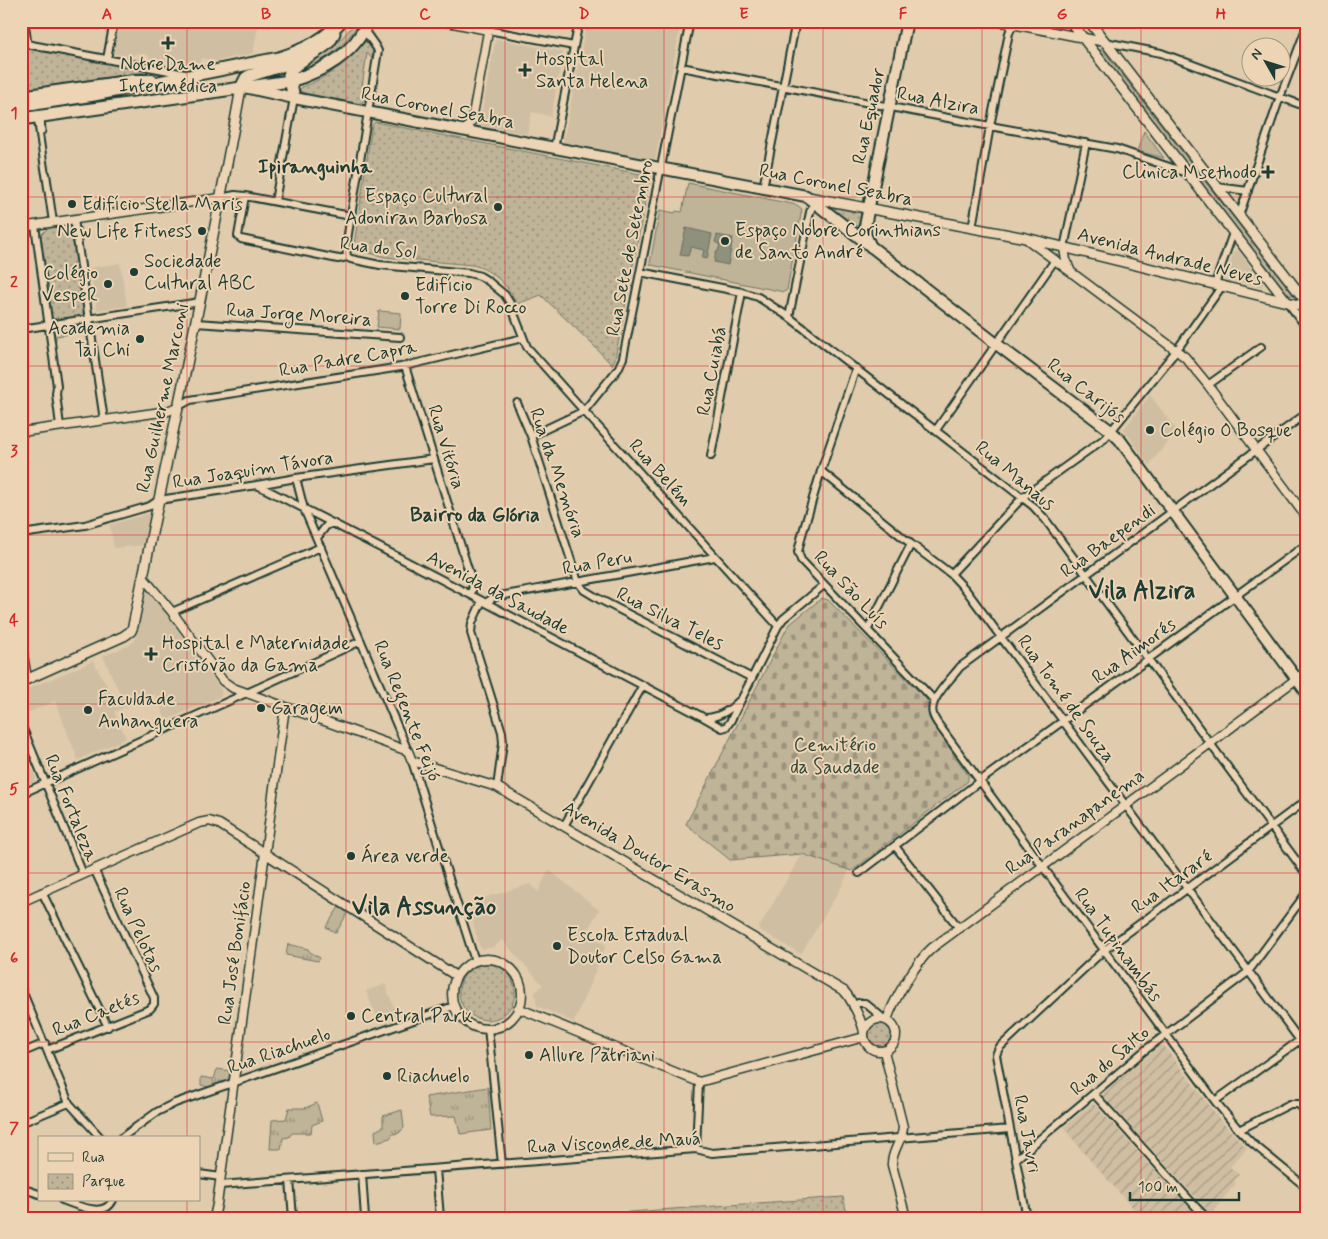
<svg xmlns="http://www.w3.org/2000/svg" width="1328" height="1239" font-family="Mynerve,sans-serif">
<style>
.built{fill:#cfbea2}
.industrial{fill:url(#industrial-furrows)}
.grass{fill:url(#grass-tufts);stroke:#6f7866}
.cemetery{fill:url(#cemetery-stones);stroke:#6f7866}
.park{fill:url(#park-dots);stroke:#6f7866}
.garden{fill:#bfb398;stroke:#6f7866}
.water{fill:#90917b;stroke:#636f5f}
.lines{fill:none;stroke-linecap:round;stroke-linejoin:round}
.pedestrian-casing{stroke:#1f3d34;stroke-width:9}
.minor-casing{stroke:#1f3d34;stroke-width:10}
.tertiary-casing{stroke:#1f3d34;stroke-width:11}
.secondary-casing{stroke:#1f3d34;stroke-width:12}
.primary-casing{stroke:#1f3d34;stroke-width:14}
.trunk-casing{stroke:#1f3d34;stroke-width:15}
.pedestrian{stroke:#ecd4b4;stroke-width:5}
.minor{stroke:#ecd4b4;stroke-width:6}
.tertiary{stroke:#ecd4b4;stroke-width:8}
.secondary{stroke:#ecd4b4;stroke-width:9}
.primary{stroke:#ecd4b4;stroke-width:10}
.trunk{stroke:#ecd4b4;stroke-width:11}
.grid{fill:none;stroke:#d62828;stroke-width:1;stroke-opacity:0.55}
.poi-dot{fill:#1f3d34;stroke:#ecd4b4;stroke-width:2}
.labels{text-anchor:middle;dominant-baseline:central;stroke-width:4;stroke-linejoin:round;paint-order:stroke}
.poi-label{font-size:19px;fill:#1f3d34;stroke:#ecd4b4;text-anchor:start}
.street-label{font-size:19px;fill:#1f3d34;stroke:#ecd4b4}
.park-label{font-size:19px;fill:#2f493e;stroke:#ecd4b4}
.neighbourhood-label{font-size:20px;font-weight:bold;fill:#1f3d34;stroke:#ecd4b4}
.district-label{font-size:24px;font-weight:bold;fill:#1f3d34;stroke:#ecd4b4}
.neatline{fill:none;stroke:#d62828;stroke-width:2}
.grid-label{font-size:16px;text-anchor:middle;font-weight:bold;fill:#d62828}
</style>
<defs>
<pattern id="industrial-furrows" width="10" height="10" patternUnits="userSpaceOnUse" patternTransform="scale(1.25)"><rect width="10" height="10" fill="#cfbea2"/><path d="M-1 1l2-2M0 10L10 0M9 11l2-2" fill="none" stroke="#a79c85"/></pattern>
<pattern id="grass-tufts" width="24" height="20" patternUnits="userSpaceOnUse" patternTransform="scale(1.25)"><rect width="24" height="20" fill="#bfb398"/><path d="M3 7l-1-3M5 7V3M7 7l1-3M15 17l-1-3M17 17v-4M19 17l1-3" fill="none" stroke="#9b937d"/></pattern>
<pattern id="cemetery-stones" width="16" height="16" patternUnits="userSpaceOnUse" patternTransform="scale(1.25)"><rect width="16" height="16" fill="#bfb398"/><path d="M2 7V4a2 2 0 0 1 4 0v3zM10 15v-3a2 2 0 0 1 4 0v3z" fill="#9b937d"/></pattern>
<pattern id="park-dots" width="8" height="8" patternUnits="userSpaceOnUse" patternTransform="scale(1.25)"><rect width="8" height="8" fill="#bfb398"/><path d="M2 2h.1M6 6h.1" fill="none" stroke="#9b937d" stroke-width="1.8" stroke-linecap="round"/></pattern>
</defs>
<rect width="100%" height="100%" fill="#e0cbac"/>
<filter id="ink" filterUnits="userSpaceOnUse"><feTurbulence type="fractalNoise" baseFrequency=".02" numOctaves="2"/><feDisplacementMap in="SourceGraphic" scale="10" xChannelSelector="R" yChannelSelector="G"/><feConvolveMatrix kernelMatrix="1 2 1 2 8 2 1 2 1" color-interpolation-filters="sRGB"/></filter>
<g filter="url(#ink)">
<path class="built" d="M120 21H259L253 53 216 61 201 58 200 63 182 66 152 61 148 55 137 53 131 57 116 54 114 51Z
M587 21H681L655 161 563 143Z
M496 39 563 52 551 116 532 112 527 134 483 126 480 122Z
M1238 250 1263 284 1261 287 1227 279 1226 276 1234 252Z
M120 263 127 306 97 310 90 268Z
M1150 395 1177 431 1149 465 1124 429Z
M147 514 150 516 144 545 114 548 110 525Z
M147 591H148L151 593 221 690V696L166 720 155 694 114 712 126 738 78 760 55 701 25 714 21 706V692L93 661 114 699 121 696 103 656 130 645 135 640Z
M21 742 36 778 35 781 21 787Z
M802 854 849 870 842 886 801 954 758 929Z
M549 870 599 910 586 933 606 945 574 1022 537 1006 535 993 543 985 502 940 493 947 489 948 483 949 480 947 467 903 530 884 538 892Z
M385 984 397 1016 380 1024 366 991Z"/>
<path class="industrial" d="M1161 1045H1163L1221 1121 1247 1148 1230 1167 1239 1175 1234 1181 1236 1183 1211 1214 1103 1096V1093Z
M1092 1104 1095 1105 1199 1218H1142L1081 1150 1064 1127Z"/>
<path class="grass" d="M357 22 359 23C343 49 323 62 295 73 302 64 312 62 321 56 335 47 345 35 355 23Z
M1101 49H1102L1292 293V296L1289 295 1101 55 1100 52Z
M1144 131 1164 158 1137 151Z
M339 907 348 912 336 933 326 927Z
M288 944 308 949 310 952 320 958 318 961 286 955Z
M217 1069 230 1071 228 1083 212 1088 201 1085V1077L214 1079Z
M488 1087 491 1130 460 1134 456 1116 430 1117 426 1097Z
M317 1103 322 1121 312 1125 311 1133H292L289 1137 283 1138 281 1149H270L272 1120 286 1119 289 1108H305Z
M402 1110 404 1128 399 1133 393 1134 390 1138 376 1142 375 1131 383 1127V1116Z"/>
<path class="cemetery" d="M822 598 828 600 927 700 929 718 968 775V781L852 871 802 854 730 860 686 824 786 630 790 624Z"/>
<path class="park" d="M365 42C374 44 373 52 372 59L367 53 362 87 367 93C366 101 362 104 354 104L309 95 301 92 300 89 302 87C328 78 346 62 365 42Z
M25 48 143 70 145 72 53 85 47 88 31 92Z
M375 122 650 176 615 359 612 365 594 346 541 295 517 304C509 286 492 269 472 265L385 257 357 250 354 245 372 125Z
M837 208 861 213 859 225 854 227 835 212 834 209Z
M64 227 69 229 72 234 84 312 81 316 55 320 52 317 40 238C44 227 54 227 64 227Z
M83 325 86 327 88 336H86L85 332 56 336V340H55L54 332 57 328Z
M459 992a28 28 0 1 1 56 0a28 28 0 1 1-56 0Z
M868 1035a12 12 0 1 1 24 0a12 12 0 1 1-24 0Z
M843 1197 848 1218H546Z"/>
<path class="garden" d="M688 183 797 205 802 209 787 290 784 292 651 265 650 263 660 210 675 213 676 211 682 212Z
M379 311 401 313 400 329 377 327Z"/>
<path class="water" d="M686 228 712 234 707 259 702 258 704 250 691 247 688 256 680 255Z
M717 235 733 238 728 265 714 262 716 252 718 251 720 245 715 242Z"/>
<g class="lines">
<defs>
<path id="pedestrian" d="M25 21 28 44
M37 117 45 172 46 174
M41 117 42 131"/>
<path id="minor" d="M21 22 22 21
M488 30 574 46
M1105 42 1161 53 1307 107
M21 43 185 74
M107 59 114 21
M681 67 990 126 1117 149 1187 173
M554 149 579 21
M46 174 53 222
M1217 187 1248 191
M763 188 796 21
M245 196 238 236 241 239 338 259 347 257 351 259 380 265 469 273 480 276 488 281 505 295 510 303 527 347 584 411 778 626
M220 198 235 195 245 196 351 216
M275 201 294 98
M1239 216 1280 97 1307 26
M74 219 104 420
M35 225 57 386 56 394 60 426
M972 228 990 126 1009 33 1014 22
M1064 248 1086 143
M347 257 346 246 378 51 376 47 364 30
M640 272 742 292 758 297 789 317 1033 506 1045 519 1307 875
M1215 284 1233 233
M1287 302 1307 328
M789 317 810 212 814 203
M196 323 400 337
M21 329 200 302
M405 366 473 585 471 595
M856 368 821 471 802 535 798 552 801 560 934 700
M1208 385 1261 347
M517 403 531 436 578 582 584 590 599 599 752 678
M179 406 190 400 401 367 523 338
M1307 413 960 667C952 678 928 700 933 714 934 719 938 724 941 728L1215 1101 1239 1130 1252 1143 1307 1188
M936 430 1055 260
M531 436 584 411 618 369 623 358 690 21
M711 456 742 292
M821 471 911 544 951 574 966 590 1307 1050
M296 478 304 509 408 751
M257 485C406 559 553 639 701 716L722 728 726 727 730 722 778 626 783 619 824 585
M21 534 85 525 150 506 159 500 257 485 296 478 434 459
M317 538 326 526 333 523
M951 574 1023 497 1104 439 1111 431 1176 351 1222 286
M482 601 472 623 471 633 502 732 503 743 497 787
M486 603 494 597 715 557
M172 612 321 547
M868 629 911 544
M705 718C718 718 730 710 739 701
M21 724 83 874
M412 761 475 961
M21 794 260 687 361 641
M564 826 643 685
M895 846 959 928
M859 873 980 781 1307 544
M42 892 108 1027
M21 988 69 1103 101 1138
M853 1007 858 1003H865L884 1019
M488 1028 502 1164
M47 1050 150 1009 154 1004V998L94 869
M21 1053 45 1043
M1094 1094 1196 1207 1207 1218
M1215 1101 1300 1040 1307 1027
M21 1123 69 1103
M1239 1130 1290 1104H1298L1307 1112
M121 1138 157 1112 175 1103 454 1006
M696 1149 699 1082
M1016 1159 1144 1051 1248 972 1307 892
M436 1169 440 1218
M199 1174 221 1177
M362 1174 365 1218
M290 1180 293 1218
M220 1185 696 1149 712 1153 1010 1129
M21 1188 39 1194
M62 1200C77 1205 104 1219 113 1200
M1027 1218 996 1055 999 1048 1103 951 1307 800"/>
<path id="tertiary" d="M443 21 488 30
M996 21 1105 42
M462 131 468 127 472 120 490 21
M21 227 220 198
M1028 240 1185 357 1208 385 1307 518
M1064 248 1066 260 1070 270
M21 432 168 411 179 406
M143 577 172 612 223 681 233 688 408 751 412 761 497 787 844 991C851 998 863 1023 864 1033
M21 642 27 679
M21 902 199 823 209 821 219 824 456 976
M452 994a35 35 0 1 1 70 0a35 35 0 1 1-70 0Z
M518 1008 699 1082 864 1037
M864 1035a16 16 0 1 1 32 0a16 16 0 1 1-32 0Z
M887 1020C893 1001 916 962 932 948L1205 747 1307 671
M884 1051 903 1127C903 1140 891 1151 892 1165L906 1218
M214 1218 217 1204 285 707"/>
<path id="secondary" d="M1070 21 1287 302
M1089 21 1307 303
M808 197 1026 238 1307 307
M21 682 124 636 131 631 133 626C169 447 209 268 241 88"/>
<path id="primary" d="M249 88 294 98 806 196 1003 349 1111 431 1120 440 1307 693
M21 96 134 80H152
M871 247 865 234V226L907 21"/>
<path id="trunk" d="M241 88 246 78 249 76 297 61
M294 98 289 75C291 63 319 52 328 43 331 40 333 36 334 33
M21 106 94 95 279 58C301 51 325 40 341 21
M21 119 290 81C323 71 354 55 368 21"/>
</defs>
<use href="#pedestrian" class="pedestrian-casing"/>
<use href="#minor" class="minor-casing"/>
<use href="#tertiary" class="tertiary-casing"/>
<use href="#secondary" class="secondary-casing"/>
<use href="#primary" class="primary-casing"/>
<use href="#trunk" class="trunk-casing"/>
<use href="#pedestrian" class="pedestrian"/>
<use href="#minor" class="minor"/>
<use href="#tertiary" class="tertiary"/>
<use href="#secondary" class="secondary"/>
<use href="#primary" class="primary"/>
<use href="#trunk" class="trunk"/>
</g>
</g>
<path class="grid" d="M187 21V1138M346 21V1218M505 21V1218M664 21V1218M823 21V1218M982 21V1218M1141 21V1218M21 197H1307M21 366H1307M21 535H1307M21 704H1307M21 873H1307M21 1042H1307M187 1200V1218"/>
<g class="poi-dot">
<path d="M165.5 35.5h5v5h5v5h-5v5h-5v-5h-5v-5h5z"/>
<path d="M522.5 62.5h5v5h5v5h-5v5h-5v-5h-5v-5h5z"/>
<path d="M1265.5 164.5h5v5h5v5h-5v5h-5v-5h-5v-5h5z"/>
<circle cx="72" cy="204" r="5"/>
<circle cx="498" cy="207" r="5"/>
<circle cx="202" cy="231" r="5"/>
<circle cx="725" cy="241" r="5"/>
<circle cx="134" cy="272" r="5"/>
<circle cx="108" cy="284" r="5"/>
<circle cx="405" cy="296" r="5"/>
<circle cx="140" cy="339" r="5"/>
<circle cx="1150" cy="430" r="5"/>
<path d="M148.5 646.5h5v5h5v5h-5v5h-5v-5h-5v-5h5z"/>
<circle cx="261" cy="708" r="5"/>
<circle cx="88" cy="710" r="5"/>
<circle cx="351" cy="856" r="5"/>
<circle cx="557" cy="946" r="5"/>
<circle cx="351" cy="1016" r="5"/>
<circle cx="529" cy="1055" r="5"/>
<circle cx="387" cy="1076" r="5"/>
</g>
<g class="labels">
<g class="poi-label">
<text x="536" y="59">Hospital<tspan x="536" dy="22">Santa Helena</tspan></text>
<text x="168" y="64" text-anchor="middle">NotreDame<tspan x="168" dy="22">Intermédica</tspan></text>
<text x="1257" y="172" text-anchor="end">Clinica Msethodo</text>
<text x="488" y="196" text-anchor="end">Espaço Cultural<tspan x="488" dy="22">Adoniran Barbosa</tspan></text>
<text x="82" y="204">Edifício Stella Maris</text>
<text x="735" y="230">Espaço Nobre Corinthians<tspan x="735" dy="22">de Santo André</tspan></text>
<text x="192" y="231" text-anchor="end">New Life Fitness</text>
<text x="144" y="261">Sociedade<tspan x="144" dy="22">Cultural ABC</tspan></text>
<text x="98" y="273" text-anchor="end">Colégio<tspan x="98" dy="22">VespeR</tspan></text>
<text x="415" y="285">Edifício<tspan x="415" dy="22">Torre Di Rocco</tspan></text>
<text x="130" y="328" text-anchor="end">Academia<tspan x="130" dy="22">Tai Chi</tspan></text>
<text x="1160" y="430">Colégio O Bosque</text>
<text x="162" y="643">Hospital e Maternidade<tspan x="162" dy="22">Cristóvão da Gama</tspan></text>
<text x="98" y="699">Faculdade<tspan x="98" dy="22">Anhanguera</tspan></text>
<text x="271" y="708">Garagem</text>
<text x="361" y="856">Área verde</text>
<text x="567" y="935">Escola Estadual<tspan x="567" dy="22">Doutor Celso Gama</tspan></text>
<text x="361" y="1016">Central Park</text>
<text x="539" y="1055">Allure Patriani</text>
<text x="397" y="1076">Riachuelo</text>
</g>
<g class="street-label">
<text transform="translate(938 101) rotate(11)">Rua Alzira</text>
<text transform="translate(438 108) rotate(11)">Rua Coronel Seabra</text>
<text transform="translate(869 116) rotate(-78)">Rua Equador</text>
<text transform="translate(836 185) rotate(11)">Rua Coronel Seabra</text>
<text transform="translate(378 248) rotate(7)">Rua do Sol</text>
<text transform="translate(630 248) rotate(-79)">Rua Sete de Setembro</text>
<text transform="translate(1170 257) rotate(14)">Avenida Andrade Neves</text>
<text transform="translate(299 315) rotate(4)">Rua Jorge Moreira</text>
<text transform="translate(348 359) rotate(-10)">Rua Padre Capra</text>
<text transform="translate(712 371) rotate(-79)">Rua Cuiabá</text>
<text transform="translate(1086 391) rotate(38)">Rua Carijós</text>
<text transform="translate(163 398) rotate(-78)">Rua Guilherme Marconi</text>
<text transform="translate(446 447) rotate(73)">Rua Vitória</text>
<text transform="translate(253 470) rotate(-9)">Rua Joaquim Távora</text>
<text transform="translate(557 473) rotate(71)">Rua da Memória</text>
<text transform="translate(660 473) rotate(48)">Rua Belém</text>
<text transform="translate(1015 476) rotate(40)">Rua Manaus</text>
<text transform="translate(1108 541) rotate(-36)">Rua Baependi</text>
<text transform="translate(597 563) rotate(-10)">Rua Peru</text>
<text transform="translate(851 590) rotate(47)">Rua São Luís</text>
<text transform="translate(498 593) rotate(28)">Avenida da Saudade</text>
<text transform="translate(670 619) rotate(27)">Rua Silva Teles</text>
<text transform="translate(1134 651) rotate(-36)">Rua Aimorés</text>
<text transform="translate(1066 699) rotate(54)">Rua Tomé de Souza</text>
<text transform="translate(407 711) rotate(68)">Rua Regente Feijó</text>
<text transform="translate(71 808) rotate(68)">Rua Fortaleza</text>
<text transform="translate(1075 822) rotate(-36)">Rua Paranapanema</text>
<text transform="translate(649 857) rotate(31)">Avenida Doutor Erasmo</text>
<text transform="translate(1172 882) rotate(-36)">Rua Itararé</text>
<text transform="translate(138 930) rotate(65)">Rua Pelotas</text>
<text transform="translate(1118 945) rotate(54)">Rua Tupinambás</text>
<text transform="translate(235 953) rotate(-82)">Rua José Bonifácio</text>
<text transform="translate(96 1014) rotate(-22)">Rua Caetés</text>
<text transform="translate(279 1051) rotate(-19)">Rua Riachuelo</text>
<text transform="translate(1110 1061) rotate(-40)">Rua do Salto</text>
<text transform="translate(1027 1134) rotate(79)">Rua Javri</text>
<text transform="translate(614 1143) rotate(-3)">Rua Visconde de Mauá</text>
</g>
<g class="park-label">
<text x="835" y="745">Cemitério<tspan x="835" dy="22">da Saudade</tspan></text>
</g>
<g class="neighbourhood-label">
<text x="315" y="167">Ipiranguinha</text>
<text x="475" y="515">Bairro da Glória</text>
</g>
<g class="district-label">
<text x="1142" y="591">Vila Alzira</text>
<text x="424" y="907">Vila Assunção</text>
</g>
</g>
<rect width="1328" height="1239" fill="none" stroke="#ecd4b4" stroke-width="55"/>
<rect x="38" y="1136" width="162" height="65" fill="#ecd4b4" stroke="#9a9881"/>
<rect x="48" y="1153" width="25" height="8" fill="#ecd4b4" stroke="#9a9881"/>
<text x="82" y="1162" font-size="15" fill="#1f3d34">Rua</text>
<rect x="48" y="1174" width="25" height="15" fill="url(#park-dots)" stroke="#9a9881"/>
<text x="82" y="1186" font-size="15" fill="#1f3d34">Parque</text>
<g transform="translate(1266 62) rotate(309)"><circle r="24" fill="#ecd4b4" stroke="#9a9881"/>
<path d="M0-4L9 19L0 12L-9 19Z" fill="#1f3d34"/>
<text y="-8" font-size="14" font-weight="bold" text-anchor="middle" fill="#1f3d34">N</text>
</g>
<path d="M1130 1192v8h109v-8" fill="none" stroke="#1f3d34" stroke-width="2.5"/>
<text x="1138" y="1192" font-size="15" fill="#1f3d34" stroke="#ecd4b4" stroke-width="4" paint-order="stroke">100 m</text>
<rect x="28" y="28" width="1272" height="1184" class="neatline"/>
<g class="grid-label">
<text x="107" y="19">A</text>
<text x="266" y="19">B</text>
<text x="425" y="19">C</text>
<text x="584" y="19">D</text>
<text x="744" y="19">E</text>
<text x="903" y="19">F</text>
<text x="1062" y="19">G</text>
<text x="1221" y="19">H</text>
<text x="14" y="118">1</text>
<text x="14" y="287">2</text>
<text x="14" y="456">3</text>
<text x="14" y="625">4</text>
<text x="14" y="794">5</text>
<text x="14" y="963">6</text>
<text x="14" y="1133">7</text>
</g>
</svg>
